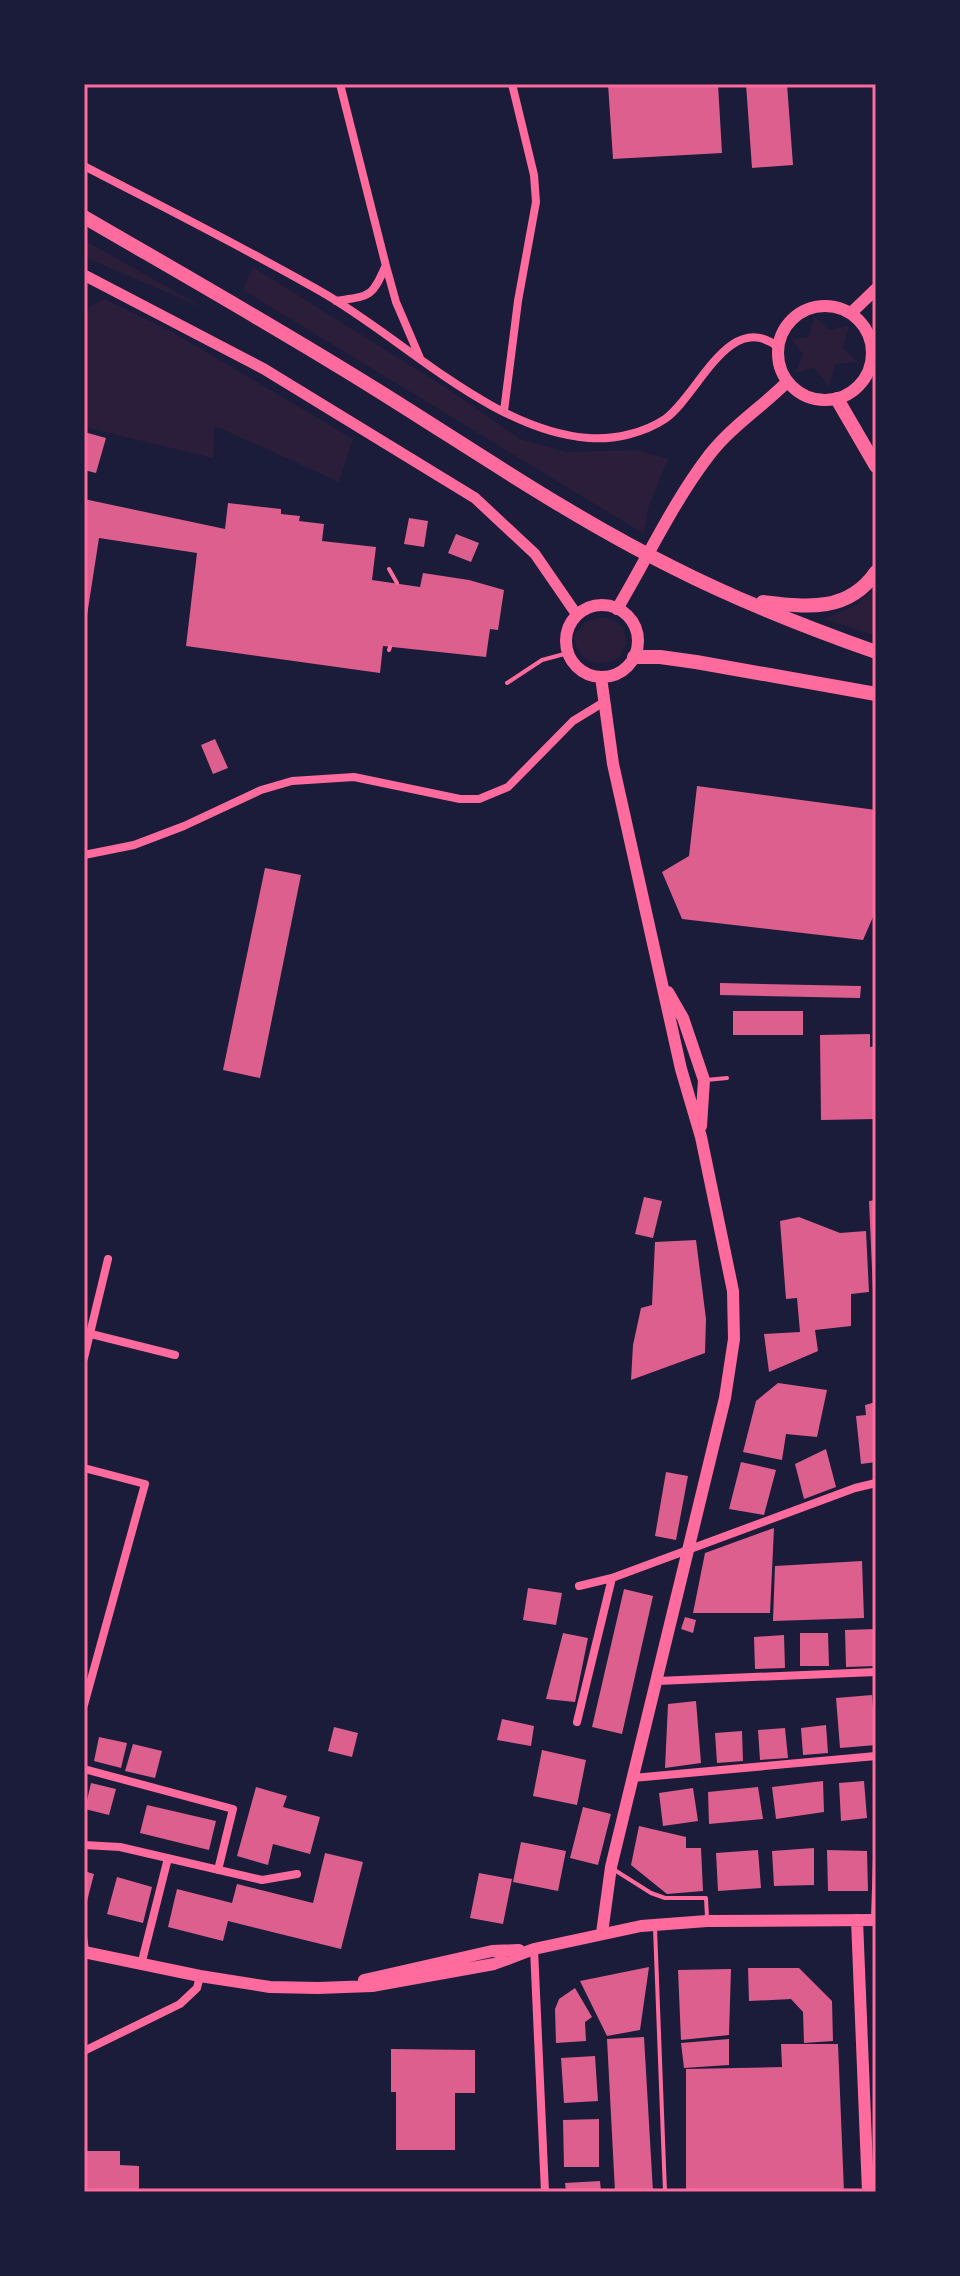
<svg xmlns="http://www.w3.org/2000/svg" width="960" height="2276" font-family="Rubik,sans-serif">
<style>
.green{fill:#2a1e3b}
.building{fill:#dd5f8e}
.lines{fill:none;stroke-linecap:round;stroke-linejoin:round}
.service{stroke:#ff6b9d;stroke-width:4}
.minor{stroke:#ff6b9d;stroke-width:8}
.tertiary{stroke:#ff6b9d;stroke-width:11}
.secondary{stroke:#ff6b9d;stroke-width:12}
.primary{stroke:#ff6b9d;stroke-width:14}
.neatline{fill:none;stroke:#ff6b9d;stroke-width:3}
</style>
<rect width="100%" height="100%" fill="#1b1b3a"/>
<path class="green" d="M84 240 206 309 84 257Z
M253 267 448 389 520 439 566 452 637 450 668 459 648 508 644 534 243 290Z
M105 299 174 333 353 439 339 482 215 426 213 458 84 427V319L90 306Z
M815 317 829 330 849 326 843 348 858 362 836 364 829 387 814 368 795 373 803 354 791 339 808 337Z
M876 588V636L825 619 856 605Z
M602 617 612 619 623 627 627 643 619 658C598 669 577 662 574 636L585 622Z"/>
<path class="building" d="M608 84H718L722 153 613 159Z
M746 84H787L793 165 752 168Z
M84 432 106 438 96 473 84 470Z
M84 499 225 529 228 503 281 509V514L300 516 299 521 324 524 322 541 376 547 372 580 420 587 423 573 469 580 504 590 498 630 490 629 486 657 383 646 380 673 186 646 197 553 99 538 84 635Z
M409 518 428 521 424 547 404 544Z
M456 534 479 543 471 562 448 553Z
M215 739 228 768 213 774 201 745Z
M697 786 876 810V910L863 940 682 919 662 872 689 856Z
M265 868 301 875 260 1078 223 1070Z
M720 983 861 986 860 998 720 995Z
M733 1011H803V1035H733Z
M870 1034V1047L876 1046V1119L821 1120 820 1035Z
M644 1197 662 1201 653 1238 635 1234Z
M876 1200V1290L873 1291 869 1201Z
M799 1217 840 1233 866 1231 869 1292 851 1294V1326L815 1330 818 1351 769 1372 764 1334 800 1332 797 1298 786 1299 780 1221Z
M696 1240 706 1319 705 1353 631 1380 633 1345 641 1308 652 1305 655 1242Z
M778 1383 827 1390 817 1437 786 1434 782 1460 743 1452 756 1401Z
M876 1402V1462L861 1464 856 1416 866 1415 865 1405Z
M826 1449 836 1487 804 1499 795 1464Z
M741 1462 776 1470 764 1515 729 1509Z
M666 1472 688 1476 676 1540 655 1536Z
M774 1528 770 1613H693L705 1553Z
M862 1561 864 1618 773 1621 775 1566Z
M528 1588 562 1593 556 1625 523 1620Z
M624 1589 653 1596 622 1734 592 1727Z
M685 1617 696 1620 693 1633 681 1629Z
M876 1629V1666L846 1667 845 1630Z
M563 1633 588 1638 575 1702 546 1699Z
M800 1633H828L829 1666H800Z
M784 1635 785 1668 755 1669 754 1637Z
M872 1695 876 1745 840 1748 836 1698Z
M696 1701 701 1763 665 1768 668 1704Z
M502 1719 534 1726 531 1746 497 1740Z
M826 1725 828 1753 803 1755 801 1728Z
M334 1727 358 1733 352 1757 328 1751Z
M785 1728 788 1758 760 1760 758 1730Z
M742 1731 743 1761 717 1763 715 1733Z
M99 1737 127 1743 121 1768 94 1761Z
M133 1744 162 1751 155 1778 125 1771Z
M542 1750 586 1760 577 1805 533 1796Z
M823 1781 824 1812 776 1819 772 1787Z
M864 1781 867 1818 841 1821 839 1783Z
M91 1783 116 1789 109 1815 85 1809Z
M256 1787 287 1796 283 1807 320 1817 310 1854 273 1844 268 1865 237 1856Z
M758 1787 763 1819 709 1824 708 1792Z
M693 1788 698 1821 663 1826 659 1793Z
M147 1805 216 1821 209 1850 140 1833Z
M583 1807 611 1814 598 1865 570 1858Z
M639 1826 686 1837V1848H701L703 1891 667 1894 631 1865Z
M521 1842 566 1851 558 1891 513 1882Z
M814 1848V1885L774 1886 772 1851Z
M758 1850 761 1888 718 1891 716 1853Z
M827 1850 867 1851 868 1891H828Z
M325 1853 363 1862 341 1949 228 1921 223 1941 168 1927 177 1889 232 1903 237 1884 313 1903Z
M84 1871 94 1874 85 1909H84Z
M479 1873 512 1879 503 1924 470 1918Z
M117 1877 152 1887 143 1923 107 1914Z
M649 1967 640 2030 607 2036 580 1981Z
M748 1968H799L832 2001 833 2041 804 2043 803 2012 791 1999 749 2001Z
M731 1969 729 2035 681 2040 678 1970Z
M575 1988 592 2017 585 2022 586 2041 556 2043 555 2009 559 1999Z
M644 2037 653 2192H615L607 2039Z
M729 2039V2065L684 2068 681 2043Z
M781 2044H838L844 2192H686V2069L782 2067Z
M391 2049 475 2050V2093H455V2150H396V2092H391Z
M595 2056 598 2101 564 2103 561 2058Z
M599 2119V2167H564L563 2120Z
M84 2151H120V2165L139 2166V2192H84Z
M600 2181 601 2192H566L565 2183Z"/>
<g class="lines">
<path class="service" d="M389 569 397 583
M389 650 390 647
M507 683 542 660 568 653
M84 759H85
M706 1080 727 1078
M613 1869 651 1893 665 1898H706L707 1917
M873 1918 876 1828
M655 1928 665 2192
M84 1929 87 1951"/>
<path class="minor" d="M340 84 386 266 396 302 420 358
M84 166C163 207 243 247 320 291 403 338 492 431 589 438 614 440 644 433 665 419 698 396 729 308 778 347
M336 301C369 296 372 298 385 267
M871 362H876
M504 411 518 301 536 202 534 175 512 84
M84 855 134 845 184 826 261 790 292 781 354 777 460 799H479L508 787 573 721 604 702
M91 1334 175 1355
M84 1358 108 1259
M84 1468 145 1484 84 1705
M579 1586 612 1578
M657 1681 876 1672
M577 1722 612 1578 855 1488 876 1483
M84 1769 233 1809 218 1870
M633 1778 876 1756
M84 1845 120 1847 262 1880 297 1874
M534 1949 545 2192
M141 1965 168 1858
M84 2051 180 2004 197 1988 200 1976"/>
<path class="tertiary" d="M84 275 264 369 475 498 535 554 577 615"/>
<path class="secondary" d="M778 353a47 47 0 1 1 94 0a47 47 0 1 1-94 0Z
M851 313 876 289
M566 641a36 36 0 1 1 72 0a36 36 0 1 1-72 0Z
M617 609C648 557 673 502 710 454 732 426 762 407 787 382
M601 677 613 764 681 1069 701 1137 733 1291 734 1339 725 1398 611 1867 602 1933
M668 992 683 1018 704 1080 701 1126
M857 1920 868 2192
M84 1952 200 1976 270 1987 318 1988 372 1986 494 1964 534 1949 641 1926 707 1921 876 1920
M364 1980 492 1951 519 1950"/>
<path class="primary" d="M84 217C182 274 281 330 377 390 475 451 571 517 674 568 739 601 808 628 876 652
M837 399 876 466
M763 602C806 607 848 613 876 572
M634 657H660L696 662 876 694"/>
</g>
<rect width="960" height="2276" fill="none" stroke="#1b1b3a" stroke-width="172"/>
<rect x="86" y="86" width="788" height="2104" class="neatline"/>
</svg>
